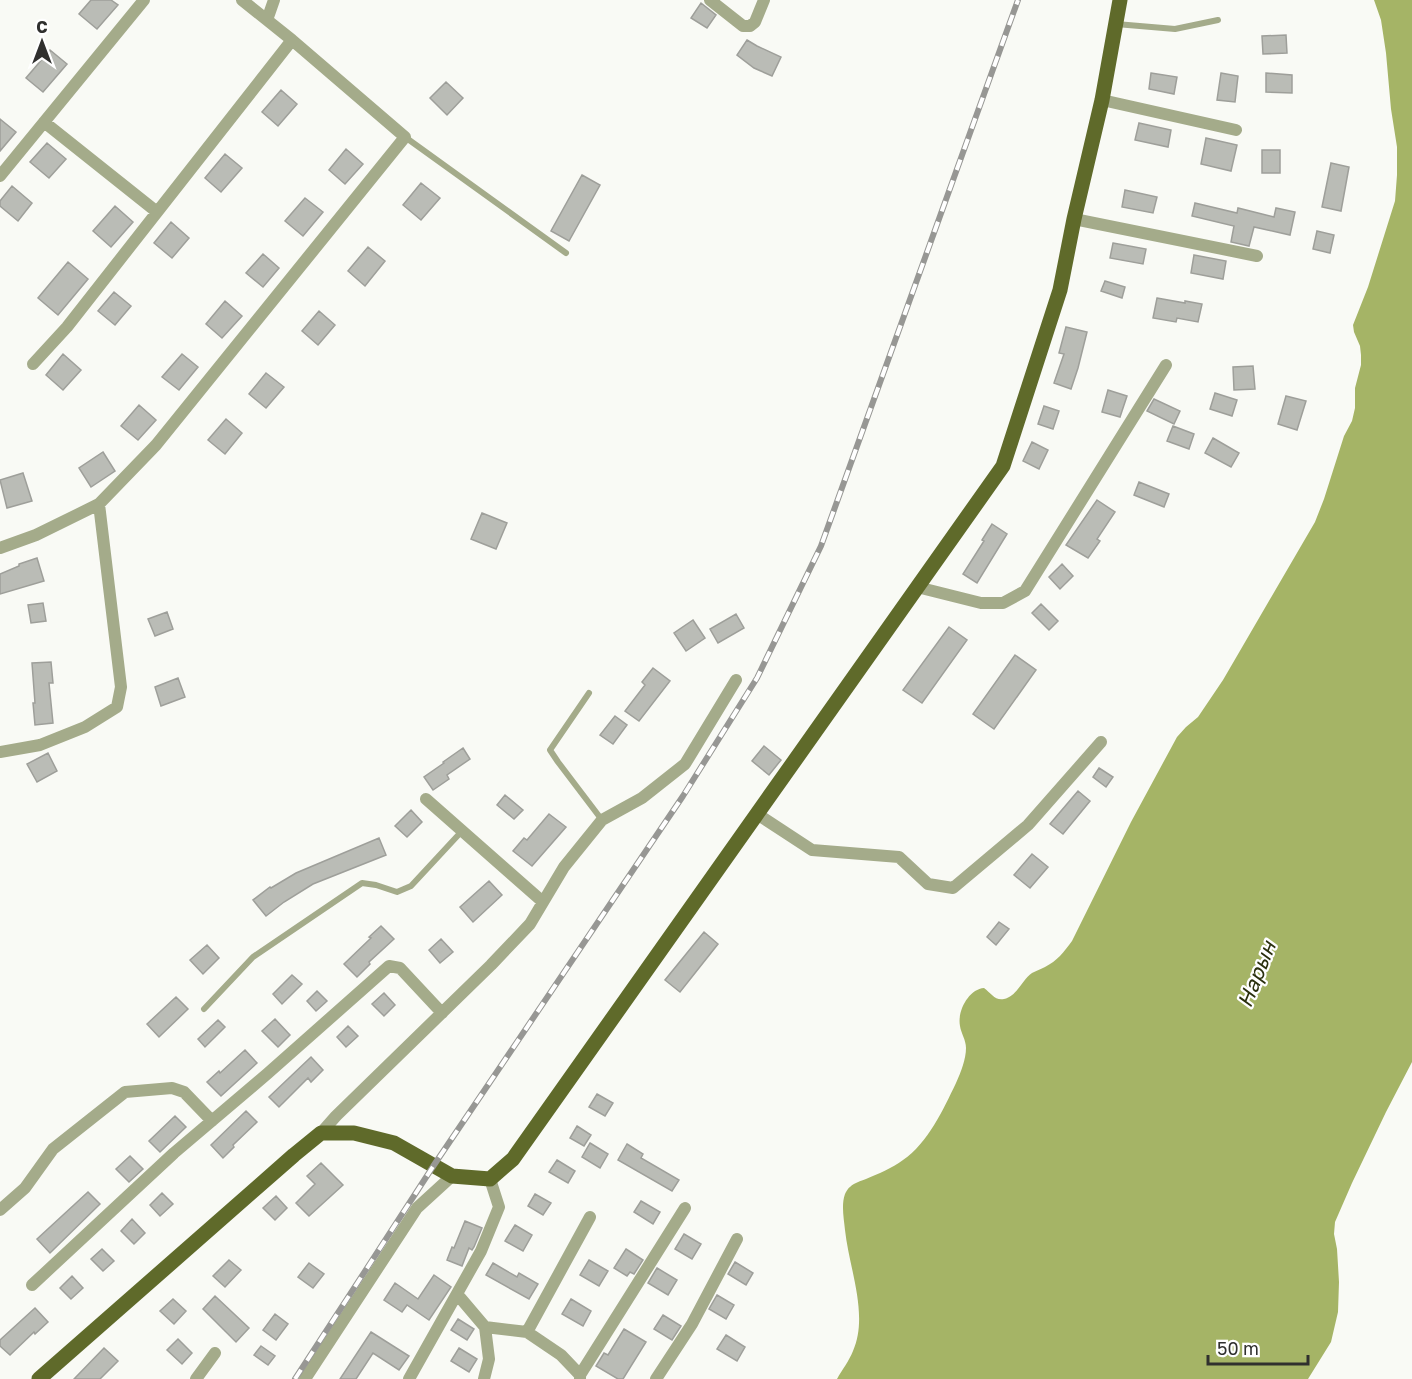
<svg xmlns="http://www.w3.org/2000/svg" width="1412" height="1379" font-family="'Golos Text',sans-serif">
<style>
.water{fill:#a5b466}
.building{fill:#babcb6;stroke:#9e9f9a;stroke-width:1.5}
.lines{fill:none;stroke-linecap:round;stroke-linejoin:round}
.lane{stroke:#a4ab8a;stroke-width:6}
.street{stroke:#a4ab8a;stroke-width:12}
.primary{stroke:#5f6a2a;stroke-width:15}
.rail-casing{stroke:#979794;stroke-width:6}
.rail{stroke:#fff;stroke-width:4;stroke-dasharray:11;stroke-linecap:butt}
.labels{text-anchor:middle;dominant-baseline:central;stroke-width:4.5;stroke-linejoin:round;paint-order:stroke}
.water-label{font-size:21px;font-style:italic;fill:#2a300e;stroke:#fff}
</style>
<rect width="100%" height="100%" fill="#f9faf5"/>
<path class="water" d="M1374 0H1412V1062L1386 1112 1352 1183 1335 1222 1334 1234 1337 1249 1339 1282 1338 1312 1331 1342 1308 1379H837C842 1370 849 1361 853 1351 869 1315 849 1268 845 1230 844 1219 841 1205 845 1194 846 1192 848 1188 850 1187 854 1183 861 1181 866 1179 878 1174 892 1168 903 1160 928 1143 943 1110 956 1083 961 1072 966 1059 966 1048 966 1040 961 1033 960 1026 957 1011 969 989 984 988 991 993 995 1001 1004 999 1017 996 1022 980 1032 973 1036 971 1041 969 1045 967 1057 961 1064 952 1072 941L1131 822 1177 737 1186 727 1198 717 1223 680 1315 522 1324 499 1344 436 1352 421 1355 408V388L1361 365V355L1360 346 1354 332 1353 325 1368 287 1395 201 1397 175V147L1391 109 1386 53 1381 20Z"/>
<path class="building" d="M91 0H111L118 5 97 29 79 14Z
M701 3 716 15 707 28 691 18Z
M1286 35 1287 53 1263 54 1262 36Z
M747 40 757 46 781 57 772 76 754 68 737 55Z
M50 50 67 64 43 92 26 78Z
M1151 73 1177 77 1174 94 1149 89Z
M1221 73 1238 76 1235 102 1217 100Z
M1266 73 1292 75V93L1266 92Z
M446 82 463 98 447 115 430 98Z
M281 90 297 104 278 126 262 112Z
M0 119 16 132 0 151Z
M1139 123 1171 130 1168 147 1135 140Z
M1206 138 1237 145 1231 171 1201 164Z
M47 143 66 159 49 178 30 162Z
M346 149 363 164 345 184 329 170Z
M1262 150H1280V173H1262Z
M225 154 242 168 221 192 205 178Z
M1331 163 1349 167 1341 211 1322 207Z
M582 175 600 185 569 241 551 231Z
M421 183 440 198 421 220 403 205Z
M12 186 32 203 18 221 0 206V201Z
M1125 190 1157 197 1153 213 1122 207Z
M305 198 323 212 303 236 285 221Z
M1195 203 1237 213 1238 208 1274 217 1276 208 1295 212 1290 235 1254 227 1249 246 1231 242 1234 226 1192 216Z
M115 206 133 222 111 247 93 231Z
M171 222 189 238 172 258 154 243Z
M1317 231 1334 235 1330 253 1313 249Z
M1113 243 1146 249 1143 264 1110 258Z
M368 247 385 261 365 286 348 271Z
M263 254 279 268 263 287 246 273Z
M1194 255 1226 261 1223 279 1191 273Z
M68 262 88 279 58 315 38 298Z
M1105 281 1125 287 1122 298 1101 291Z
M114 292 131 306 115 325 98 311Z
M1157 298 1185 303V301L1202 304 1198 322 1177 318 1176 322 1153 318Z
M225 301 242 316 222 338 206 324Z
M319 311 335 325 318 345 302 331Z
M1066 327 1087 332 1078 368 1071 389 1054 383 1064 354 1059 353Z
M63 354 81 370 63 390 46 375Z
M182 354 198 367 179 390 162 377Z
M1253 366 1255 389 1234 390 1233 367Z
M266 373 284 387 266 408 249 394Z
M1108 390 1127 396 1120 417 1102 412Z
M1215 393 1237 400 1232 416 1210 409Z
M1286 396 1306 401 1297 430 1278 424Z
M1154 399 1180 411 1174 424 1147 411Z
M139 405 156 420 138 440 121 426Z
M1044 406 1059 411 1053 429 1038 424Z
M226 419 242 433 225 454 208 440Z
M1173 426 1194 434 1189 449 1167 441Z
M1213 438 1239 453 1231 467 1205 453Z
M1032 442 1048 450 1039 469 1023 461Z
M103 452 115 471 91 487 79 468Z
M23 473 32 501 7 508 0 480Z
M1139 482 1169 494 1164 507 1134 495Z
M1097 500 1115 512 1097 539 1100 541 1088 558 1066 545Z
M482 513 507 523 496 549 471 539Z
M992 524 1007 534 977 583 963 574 984 541 982 540Z
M37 558 44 581 0 594V574L19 566V564Z
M1062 564 1073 576 1060 589 1049 577Z
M43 603 46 621 31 623 28 605Z
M1041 604 1058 621 1049 630 1032 613Z
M167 612 173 629 155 636 148 619Z
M736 614 744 628 718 643 710 629Z
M693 620 705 638 686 651 674 633Z
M949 627 967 640 922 703 903 690Z
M1015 655 1036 670 994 729 973 714Z
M51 662 53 683H49L53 723 35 725 33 703H35L32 663Z
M653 668 670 681 639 721 625 711 645 685 642 682Z
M178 678 185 697 161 706 155 687Z
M615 716 627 725 613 744 600 735Z
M764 746 781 760 769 775 752 761Z
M463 748 470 759 447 775 449 779 433 790 424 777 444 763 443 762Z
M48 753 57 771 37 782 27 764Z
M1099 768 1113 777 1106 787 1093 777Z
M1078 791 1090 801 1063 834 1050 824Z
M505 795 523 810 514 819 497 805Z
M411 810 422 822 407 837 395 826Z
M549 814 566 827 532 866 513 851 524 838 527 840Z
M379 838 386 855 313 884 284 902 266 916 253 900 270 887 271 888 296 873Z
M1032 854 1048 867 1030 888 1014 875Z
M489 881 502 895 473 922 460 907Z
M999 922 1009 929 996 945 987 937Z
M381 926 394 939 369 962 370 964 357 977 344 964 371 938 369 937Z
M704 932 718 944 680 992 665 980Z
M441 939 453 952 440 963 429 950Z
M207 945 219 958 203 974 190 960Z
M292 975 302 984 282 1004 273 994Z
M317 991 327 1001 316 1011 307 1001Z
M384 993 395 1005 384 1016 372 1004Z
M176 997 188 1009 159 1037 147 1024Z
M275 1019 290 1035 278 1047 262 1031Z
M218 1020 225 1027 205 1047 198 1039Z
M348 1026 358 1036 346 1047 337 1037Z
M245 1050 257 1063 221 1096 207 1082 219 1071 220 1073Z
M311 1057 323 1070 311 1082 308 1078 279 1107 269 1097Z
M597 1094 613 1103 605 1116 589 1107Z
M246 1111 257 1122 233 1145 234 1147 223 1158 211 1145Z
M175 1116 186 1127 160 1152 149 1141Z
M577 1126 591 1135 584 1146 570 1138Z
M590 1143 608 1154 600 1168 582 1157Z
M627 1144 643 1154 641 1158 679 1180 672 1191 618 1160Z
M130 1156 143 1169 129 1182 116 1169Z
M557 1160 575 1171 568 1183 549 1172Z
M321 1163 343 1185 309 1216 296 1203 315 1184 307 1176Z
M88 1192 100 1204 50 1253 37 1239Z
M162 1193 173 1204 160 1216 150 1205Z
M535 1194 551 1203 543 1215 528 1206Z
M276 1196 287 1208 275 1220 263 1208Z
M641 1201 660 1212 653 1224 634 1212Z
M132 1219 145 1233 134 1244 121 1231Z
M465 1221 482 1228 474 1247 472 1250 469 1248 462 1266 447 1260 452 1247 454 1248Z
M515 1225 532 1235 523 1251 505 1241Z
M684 1234 701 1244 692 1259 675 1249Z
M102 1249 114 1261 103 1271 91 1259Z
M626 1249 643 1260 634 1274 630 1272 627 1276 614 1268Z
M229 1260 241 1270 225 1287 213 1276Z
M589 1260 608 1271 599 1286 580 1275Z
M735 1262 753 1273 746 1285 728 1274Z
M309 1263 324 1274 313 1288 298 1277Z
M493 1263 517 1277 519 1273 538 1284 529 1299 486 1275Z
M657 1268 677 1280 668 1295 648 1283Z
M434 1275 451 1287 429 1320 407 1305 402 1312 384 1300 395 1283 418 1299Z
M72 1276 83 1288 71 1299 60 1288Z
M717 1295 734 1305 726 1319 709 1309Z
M215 1296 249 1328 236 1342 203 1309Z
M173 1299 186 1311 174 1324 160 1311Z
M571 1299 591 1311 583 1326 562 1314Z
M35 1308 48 1322 35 1334 34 1332 10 1355 0 1346V1340Z
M275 1314 288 1324 276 1340 263 1330Z
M663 1315 681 1326 672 1340 654 1329Z
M458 1319 474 1329 467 1340 451 1330Z
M624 1329 646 1342 623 1379H618L596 1366 604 1353 608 1355Z
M371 1332 409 1356 399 1370 373 1353 356 1379H340Z
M726 1335 745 1347 737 1361 717 1349Z
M178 1339 192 1353 182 1364 167 1350Z
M261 1346 275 1356 268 1365 254 1355Z
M104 1348 118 1361 100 1379H74Z
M459 1348 477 1359 469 1372 451 1361Z"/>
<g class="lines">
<path class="lane" d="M1116 24 1175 29 1218 20
M405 137 566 253
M589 693 550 750 558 762 602 820
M204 1009 253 957 362 883 376 885 397 892 411 886 462 831"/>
<path class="street" d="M710 0 743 26H750L755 22 764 0
M267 20 274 0
M1102 100 1236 130
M44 122 157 212
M0 176 144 0
M1074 219 1257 256
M33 364 67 327 292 40
M0 548 36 535 99 504 156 445 405 137 292 40 242 0
M917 587 981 603H1003L1025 591 1166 365
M0 752 40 745 85 727 117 707 121 687 99 504
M426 799 543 902
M757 814 812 850 899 857 928 884 953 888 1028 825 1101 742
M321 1133 336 1116 491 965 530 924 564 867 602 820 642 798 685 764 736 680
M0 1210 25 1188 53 1149 125 1092 172 1088 184 1092 212 1121
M32 1285 174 1153 267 1074 389 966 400 968 442 1013
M457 1294 485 1327 489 1359 484 1379
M485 1327 527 1332 561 1355 580 1375V1379
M527 1332 590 1217
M580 1375 685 1208
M196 1379 215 1353
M305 1379 417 1208 452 1176
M409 1379 481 1251 499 1207 490 1179
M656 1379 692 1324 737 1239"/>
<path class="primary" d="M39 1379 294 1155 321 1133H354L394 1143 452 1176 490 1179 513 1159 1003 466 1060 290 1074 219 1102 100 1120 0"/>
<defs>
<path id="rail" d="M295 1379 434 1165 683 796 757 678 821 546 1018 0"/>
</defs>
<use href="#rail" class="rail-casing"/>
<use href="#rail" class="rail"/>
</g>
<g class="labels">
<g class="water-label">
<text transform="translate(1256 974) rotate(-68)">Нарын</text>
</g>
</g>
<g transform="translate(42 42)" stroke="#ffffff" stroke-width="4.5" paint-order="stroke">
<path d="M0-4.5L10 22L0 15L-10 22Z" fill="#30302e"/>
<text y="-9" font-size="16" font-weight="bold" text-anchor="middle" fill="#30302e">С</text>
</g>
<path d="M1208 1355v9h100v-9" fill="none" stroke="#30302e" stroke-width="3"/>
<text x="1217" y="1355" font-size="18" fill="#30302e" stroke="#ffffff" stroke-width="4.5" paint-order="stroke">50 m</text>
</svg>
